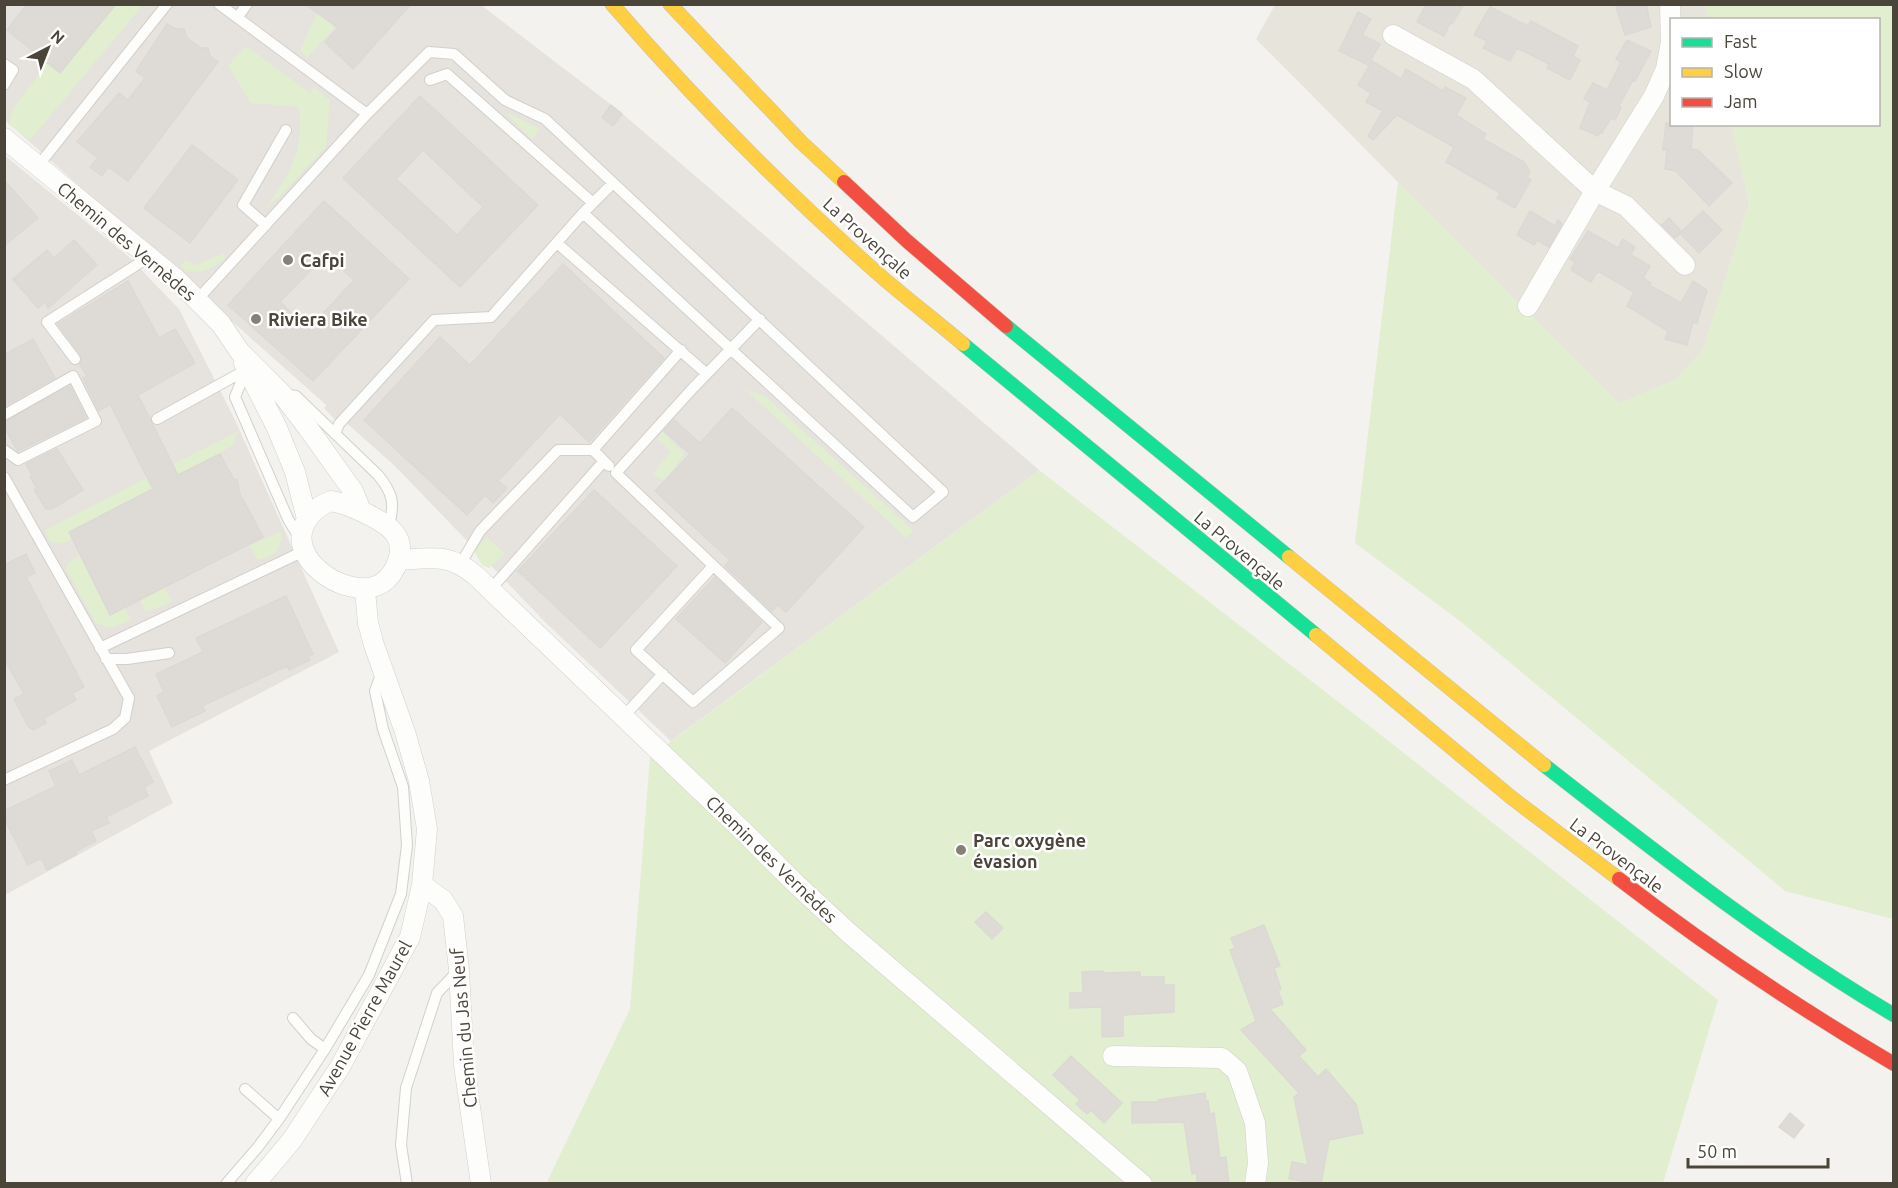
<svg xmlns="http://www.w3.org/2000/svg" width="1898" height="1188" font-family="Ubuntu,sans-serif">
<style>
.residential{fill:#e7e4dc}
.industrial{fill:#e6e2de}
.green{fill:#e1eecf}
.parking{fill:#e6e3df}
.building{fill:#dedbd6;stroke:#dcd9d4;stroke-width:1.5;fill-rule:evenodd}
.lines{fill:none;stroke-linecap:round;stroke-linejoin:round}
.lane-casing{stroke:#d2d0cb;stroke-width:12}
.street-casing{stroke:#d2d0cb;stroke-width:21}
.fast-casing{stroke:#ccbfa9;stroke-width:15}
.slow-casing{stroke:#ccbfa9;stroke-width:15}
.jam-casing{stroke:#ccbfa9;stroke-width:15}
.lane{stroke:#fdfdfc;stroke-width:10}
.street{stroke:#fdfdfc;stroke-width:20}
.fast{stroke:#16e098;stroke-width:14}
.slow{stroke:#ffcf43;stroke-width:14}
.jam{stroke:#f24e42;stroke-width:14}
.poi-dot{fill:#868178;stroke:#fff;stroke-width:2}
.labels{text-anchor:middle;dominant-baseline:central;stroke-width:5;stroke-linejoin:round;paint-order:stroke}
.street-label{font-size:18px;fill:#4b4439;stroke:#fff}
.poi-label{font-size:18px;font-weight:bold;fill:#4b4439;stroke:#fff;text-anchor:start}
</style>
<rect width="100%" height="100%" fill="#f4f2ee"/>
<path class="residential" d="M1275 5H1705L1708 19 1672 20V124L1732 125 1749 204 1703 350 1677 379 1618 404 1256 39Z"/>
<path class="industrial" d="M5 5H481L618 110 1039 470 671 741 546 623 395 466 5 120Z
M4 155 129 257 179 309 235 420 339 652 149 751 173 803 5 895Z"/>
<path class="green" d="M116 5H143L30 140 8 124 13 109 47 63 60 73Z
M325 5H356L307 57 300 50 316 16Z
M1705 5H1893V919L1785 891 1460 621 1355 543 1398 182 1619 403 1677 379 1703 350 1749 204 1732 125 1878 124V20L1708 19Z
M248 47 310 93 314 87 330 100 326 147 278 198 265 208C288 178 307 146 298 107L251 103 228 66 244 48Z
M504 111 540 129 532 139Z
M223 253 226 258C211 269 205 274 185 271L180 265 186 260 196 265Z
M745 389 765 396 914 531 906 538Z
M238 431 232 446 70 532 73 539 63 543H53L48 539 45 530Z
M662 431 684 454 665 481 652 474 670 451 657 439Z
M1039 470 1372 728 1718 1000 1663 1183 546 1184 630 1009 650 757Z
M281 531C283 549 275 556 258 560L250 546Z
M487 537 505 554 489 568 482 565 474 551Z
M81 555 124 607 131 620 110 628 96 623 66 570 69 562Z
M164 587 172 602 150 611 144 610 140 599Z"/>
<path class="parking" d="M10 5H27L9 27 5 23V11Z
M143 5H167L57 142 40 129Z
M178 5H186L236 41 226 56 172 15Z
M255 38 317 82 310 93 248 47Z
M517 61 971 483 957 497 506 73Z
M449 75 562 183 549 197 435 89Z
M540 129 588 171 579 183 532 139Z
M67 148 99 174 89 187 56 159Z
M120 176 132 185 118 204 105 196Z
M618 189 748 308 700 367 564 249Z
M550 225 563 236 494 314 478 302Z
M430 294 448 309 434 320 339 424 324 408Z
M452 326 493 362 481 375 440 337Z
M769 327 936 486 913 517 741 359Z
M675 357 704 377 716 392 690 427 672 416 657 439 671 452 649 478 600 442Z
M558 450 589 478 514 561 480 531Z
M699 569 703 578 712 580 676 619 725 663 761 624 786 644 693 725 684 721 674 732 604 666Z"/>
<path class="building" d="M27 4H116L60 73 7 30Z
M305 4H411L353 69 325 42 338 28Z
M1426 4H1464L1452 24 1450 23 1444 36 1417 22Z
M1624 4H1646L1651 27 1625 35 1616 7Z
M1490 7 1528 26 1531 21 1578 46 1573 56 1580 60 1570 80 1547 68 1549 64 1517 48 1510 61 1483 48 1487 41 1474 35Z
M1358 12 1371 19 1362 35 1380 44 1368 65 1339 51Z
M167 24 176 29H184L187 38 201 48H208L210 56 218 62 128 181 108 167 102 176 90 167 98 158 77 142 119 93 128 100 145 78 136 71Z
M1627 40 1651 51 1635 81 1633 80 1619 106 1621 108 1615 120 1611 118 1602 133 1600 132 1598 136 1580 128 1590 102 1584 99 1593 83 1607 90 1621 62 1616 59Z
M1372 61 1401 79 1406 69 1443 91 1445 87 1466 98 1456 115 1486 134 1483 139 1524 162 1530 172 1527 177 1531 180 1515 208 1497 198 1500 193 1446 162 1454 147 1397 115 1373 140 1368 136 1383 111 1366 102 1371 93 1358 85Z
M420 96 538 205 460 287 343 178ZM423 150 483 207 457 235 396 179Z
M611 105 622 114 613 126 602 117Z
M1666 123 1693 126 1691 149 1698 150 1732 183 1709 206 1676 171 1665 169 1667 150H1663Z
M192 145 238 180 190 243 144 208Z
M4 180 38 218 4 246Z
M324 201 409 279 313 381 228 305ZM326 254 354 280 309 329 280 302Z
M1530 211 1555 226 1558 220 1562 224 1549 247 1537 240 1534 245 1517 235Z
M1703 211 1722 230 1699 253 1680 233Z
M1669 218 1682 232 1675 238 1662 225Z
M1588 231 1618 248 1623 239 1635 247 1631 255 1650 266 1643 278 1651 283 1649 285 1681 303 1693 281 1707 290 1697 323 1693 322 1687 345 1665 339 1668 331 1627 306 1634 292 1598 271 1591 282 1571 270 1575 262 1570 259Z
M74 240 97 265 48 308 45 302 38 308 13 279 47 250 54 258Z
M563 264 664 358 589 442 560 414 498 481 507 488 493 503 485 495 467 515 364 420 440 337 470 365Z
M128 281 159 338 175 329 195 363 138 395 178 475 220 454 234 480H237L240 494 263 537 110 615 69 532 153 489 110 404 99 411 83 378 87 376 80 365 82 359 81 355 58 324Z
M33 339 55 378 4 406V355Z
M70 386 86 418 18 451 4 427V422Z
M732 408 864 527 786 612 778 605 772 611 725 566 730 560 655 491 690 454 664 431 674 420 700 443Z
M57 449 83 490 52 509H46L34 490 37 488 30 477 32 475 26 464Z
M594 490 677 566 600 648 518 571Z
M26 554 35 573 26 577 84 687 72 693 76 700 44 718 46 723 33 730 28 726 14 699 24 694 4 658V565Z
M715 577 762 622 725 663 676 619Z
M286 596 313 654 308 656 310 660 289 670 287 666 202 706 205 711 172 727 157 696 164 692 156 674 203 652 196 638Z
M135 747 153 782 144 787 148 796 106 817 109 823 91 831 96 841 76 851 77 854 47 870 41 858 28 865 4 818V811L56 786 49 771 72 760 79 775Z
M986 912 1003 928 992 939 975 922Z
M1264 925 1280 966 1274 968 1281 989 1278 990 1283 1004 1270 1009 1306 1050 1299 1056 1318 1077 1326 1069 1356 1104 1363 1133 1329 1140 1321 1184 1289 1179 1292 1162 1308 1165 1294 1097 1299 1093 1241 1030 1256 1021 1230 950 1235 948 1231 938Z
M1103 971V973L1140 972V977H1164V985H1174V1012L1123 1015V1036L1102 1037V1007L1070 1008V993H1083L1082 972Z
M1071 1056 1122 1103 1104 1123 1091 1110 1087 1114 1076 1104 1080 1100 1053 1075Z
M1205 1093 1206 1101H1208L1210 1114 1214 1113 1220 1158 1226 1157 1229 1184H1198L1196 1173 1192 1174 1184 1122 1132 1123V1102H1158V1100Z
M1790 1113 1804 1125 1794 1138 1779 1127Z"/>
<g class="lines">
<defs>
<path id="lane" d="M238 17 247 4
M4 64 13 70 4 85
M430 80 447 74 593 203
M367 114 429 52 454 54 505 100 545 119 943 492 913 517 583 213 612 184
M38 166 167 4
M266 225 243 205 286 130
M557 243 707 374
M197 300 367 114 219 4
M75 359 47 322 149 257
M246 370 235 397 288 519 300 539
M283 394 296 396 378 475C393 493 395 504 389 525
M4 415 73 376 96 421 18 460 4 450
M157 419 246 370
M335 434 339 424 434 320 491 317 583 213
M609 466 593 450 681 350
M4 477 129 698 125 718 113 729 4 780
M461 563 480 531 558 450H593
M713 566 636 650 693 702 779 628 616 473 693 388 760 319
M491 589 604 461
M100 648 304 551
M106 659H127L169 653
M624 716 663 674
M293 1018 311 1039 325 1049
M245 1089 279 1119
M226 1184 258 1147 279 1119 325 1049 369 975 401 894 407 845 403 787 383 729 375 691 382 672
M407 1184 401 1145 406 1088 437 993 459 970"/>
<path id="street" d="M1393 35 1473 79 1595 191 1626 206 1685 265
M4 138 176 279 221 324 240 352 282 394 308 428 353 491 361 511
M1528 306 1595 191 1654 96 1666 69 1671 42 1670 4
M244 363 277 428 295 472 307 519
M331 501C344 503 353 507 365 513 390 525 410 538 395 568 391 576 384 583 376 586 343 598 283 557 307 520 313 510 320 505 331 501Z
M399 560C432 558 448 553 475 575L744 832 796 884 849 933 1142 1184
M422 885 443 900 453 916 459 970 464 1065 481 1184
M1113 1056 1222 1058 1237 1071 1255 1123 1258 1163 1255 1184
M255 1184 292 1140 340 1067 410 937 422 885 427 829 419 781 405 732 374 645 368 623 365 590"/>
<path id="fast" d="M1006 326 1289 557
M963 344 1316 635
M1544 765C1657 853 1770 942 1894 1015"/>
<path id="slow" d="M612 4C693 98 782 188 875 271 903 296 934 319 963 344
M670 4 801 142 844 182
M1289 557 1544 765
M1316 635 1512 798 1619 879"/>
<path id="jam" d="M844 182 907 241 1006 326
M1619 879C1706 946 1799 1008 1894 1064"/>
</defs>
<use href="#lane" class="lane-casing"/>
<use href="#street" class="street-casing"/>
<use href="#fast" class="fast-casing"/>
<use href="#slow" class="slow-casing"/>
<use href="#jam" class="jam-casing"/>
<use href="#lane" class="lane"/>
<use href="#street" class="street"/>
<use href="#fast" class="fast"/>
<use href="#slow" class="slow"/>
<use href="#jam" class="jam"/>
</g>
<g class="poi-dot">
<circle cx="288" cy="260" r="6"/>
<circle cx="256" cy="319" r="6"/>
<circle cx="961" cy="850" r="6"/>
</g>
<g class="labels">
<g class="street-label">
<text transform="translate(868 238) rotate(42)">La Provençale</text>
<text transform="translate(127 241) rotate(40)">Chemin des Vernèdes</text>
<text transform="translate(1240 550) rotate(40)">La Provençale</text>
<text transform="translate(1617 855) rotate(37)">La Provençale</text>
<text transform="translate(772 859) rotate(44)">Chemin des Vernèdes</text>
<text transform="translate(364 1018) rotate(-61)">Avenue Pierre Maurel</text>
<text transform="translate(463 1028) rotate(-95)">Chemin du Jas Neuf</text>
</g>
<g class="poi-label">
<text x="300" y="260">Cafpi</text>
<text x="268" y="319">Riviera Bike</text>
<text x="973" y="840">Parc oxygène<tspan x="973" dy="21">évasion</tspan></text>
</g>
</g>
<rect width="1898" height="1188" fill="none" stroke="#4b4439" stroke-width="12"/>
<rect x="1670" y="18" width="210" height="108" fill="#ffffff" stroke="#b7b4b0" stroke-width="1.5"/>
<rect x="1682" y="38" width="30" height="9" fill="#16e098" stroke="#b7b4b0" stroke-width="1.5"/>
<text x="1724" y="48" font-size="18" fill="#4b4439">Fast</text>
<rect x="1682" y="68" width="30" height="9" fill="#ffcf43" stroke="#b7b4b0" stroke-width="1.5"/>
<text x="1724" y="78" font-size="18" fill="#4b4439">Slow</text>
<rect x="1682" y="98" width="30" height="9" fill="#f24e42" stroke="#b7b4b0" stroke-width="1.5"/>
<text x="1724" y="108" font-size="18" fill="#4b4439">Jam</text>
<g transform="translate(48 48) rotate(42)" stroke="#ffffff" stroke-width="4.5" paint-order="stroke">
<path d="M0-4.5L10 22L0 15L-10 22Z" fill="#4b4439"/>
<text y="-9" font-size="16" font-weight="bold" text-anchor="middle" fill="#4b4439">N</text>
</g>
<path d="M1688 1158v9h140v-9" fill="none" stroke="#4b4439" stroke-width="3"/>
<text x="1697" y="1158" font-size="18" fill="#4b4439" stroke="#ffffff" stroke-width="4.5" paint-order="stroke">50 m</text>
</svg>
